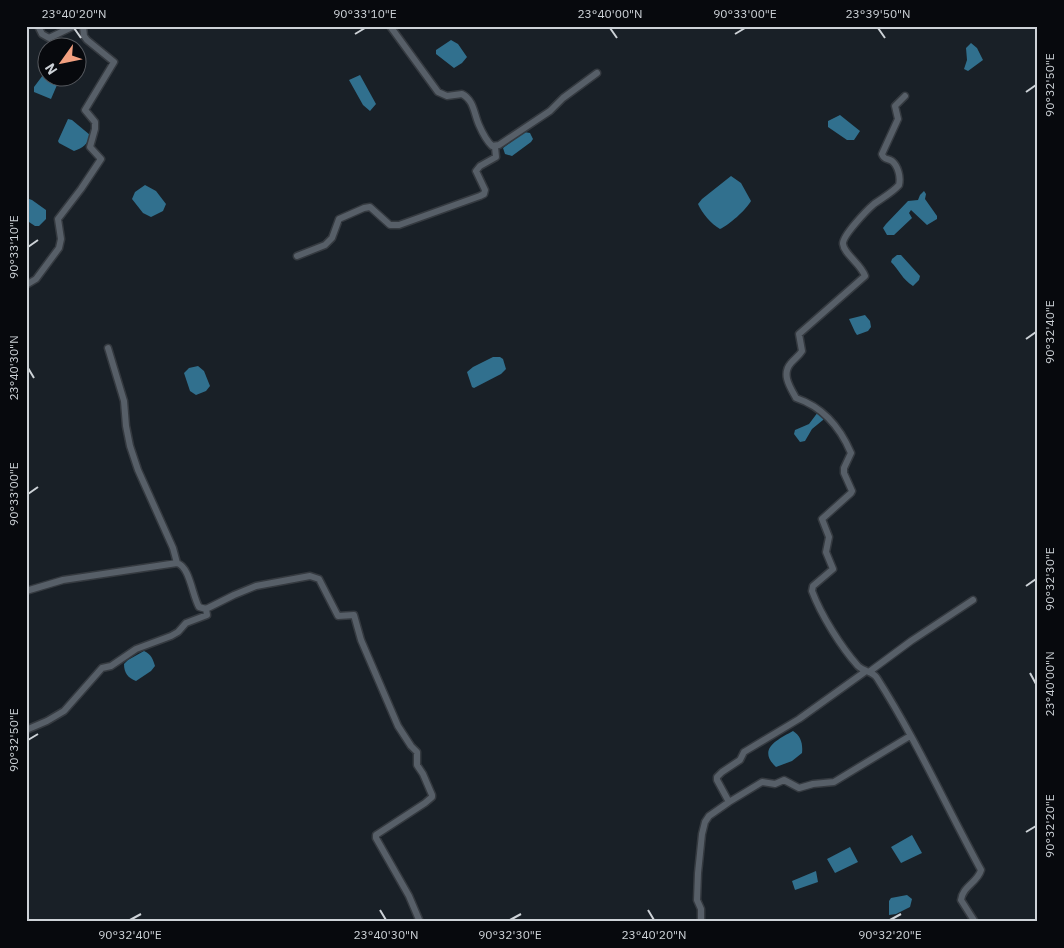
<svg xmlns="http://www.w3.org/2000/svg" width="1064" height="948" font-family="'IBM Plex Sans',sans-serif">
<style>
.water{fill:#31708e}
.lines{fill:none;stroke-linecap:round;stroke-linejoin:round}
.minor-casing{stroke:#353a40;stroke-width:9}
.minor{stroke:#575f68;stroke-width:6}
.ticks{fill:none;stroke:#cdd2d7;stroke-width:2}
.neatline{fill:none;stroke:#cdd2d7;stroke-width:2}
.ticks-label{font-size:12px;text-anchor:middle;fill:#cdd2d7}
</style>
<rect width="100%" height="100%" fill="#192027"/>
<path class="water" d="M451 40 458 44 467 57 462 63 454 68 436 54V50Z
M971 43 977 48 983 60 968 71 964 69 967 60 966 48Z
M43 75H46L57 85 51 99 34 92V87Z
M360 75 376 104 370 111 363 105 349 80Z
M840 115 860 131 854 140H847L828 127V121Z
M68 119 72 120 90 135C88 144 83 148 74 151L59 143 58 141Z
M524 132 530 133 533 139 531 142 512 156 505 154 503 148Z
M731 176 741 183 751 201C746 210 729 225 720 229 711 224 702 213 698 204L702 199Z
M145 185 156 191 166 204 163 211 151 217 143 213 132 199 135 192Z
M924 191 926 194 925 199 937 216V219L927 225 911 210 909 213 912 218 894 235H887L883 228 886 224 908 201 918 200 920 195Z
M26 198 32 200 46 210V219L39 226H35L26 220Z
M897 255H901L920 276 919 280 913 286C903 280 899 270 891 262L892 259Z
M865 315 870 321 871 327 868 331 857 335 855 332 849 319Z
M493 357H500L503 359 506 369 501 374 474 388 472 387 467 372 473 367Z
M198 366 204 371 210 386 206 391 196 395 190 391 184 373 189 368Z
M818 412 824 418 823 420 812 429 805 441 800 442 794 434 795 430 809 424Z
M144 651C151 654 153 659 155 666L151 671 136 681C128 678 124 673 124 664L128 660Z
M793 731C801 736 803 744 802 753L792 761 776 767C757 749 777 740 793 731Z
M912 835 922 853 901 863 891 847Z
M850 847 858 862 835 873 827 859Z
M816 871 818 882 795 890 792 881Z
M907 895 912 899 910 907 896 914 889 915V901L891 898Z"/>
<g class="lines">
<defs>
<path id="minor" d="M38 26 42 34 49 38 74 26
M390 26 438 92 447 96 462 94C474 100 474 114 479 125 482 132 487 141 492 146L499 145 550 111 563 98 597 73
M905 96 895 106 898 119 882 154C884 160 887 158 892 161 898 166 901 177 899 185 892 193 882 198 874 204 867 210 842 236 843 244 844 254 861 264 865 276L799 334 802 351C799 356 794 359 791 363 781 374 790 387 796 398 823 407 840 427 851 453L844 468V473L852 491 851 493 822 519 829 537 826 552 833 569 813 586 812 591C821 615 841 647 858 666 864 672 873 671 877 678 916 739 946 806 981 870 978 882 962 887 961 900L975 922
M297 256 325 245 332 238 339 219 364 208 370 207 390 225H399L480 196 484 194 485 190 476 171 480 166 496 157 495 147
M26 285 36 279 59 248 61 239 58 219 81 189 101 159 90 147 95 129V122L85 110 114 62 87 40 84 36 83 26
M108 348 124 401 126 426 130 446 138 470 173 548 177 563
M26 591 63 580 177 563C190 567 192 595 199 607L206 609 234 595 256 586 310 576 319 579 338 616 354 615 361 640 398 726 411 746 417 752V765L423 774 432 795V797L425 803 376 835V838L409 896 420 922
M869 672 911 641 973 600
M26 730 47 721 64 711 102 668 111 666 136 649 171 636 178 632 186 623 207 615 206 609
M729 802 717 780V777L722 772 740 760 744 752 799 719 866 671
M701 922V909L697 900 698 873 702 834 705 822 709 816 729 802 762 782 775 784 784 780 799 788 813 784 834 782 910 736"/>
</defs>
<use href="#minor" class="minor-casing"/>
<use href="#minor" class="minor"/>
</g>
<path class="ticks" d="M74 28 81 38M610 28 617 38M878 28 885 38M355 34 365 28M735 34 745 28M1026 92 1036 85M28 247 38 240M1026 339 1036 332M28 368 34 378M28 494 38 487M1026 586 1036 579M1030 673 1036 684M28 740 38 734M1026 832 1036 826M380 910 386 920M648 910 654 920M130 920 141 914M510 920 521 914M890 920 901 914"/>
<rect width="1064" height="948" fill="none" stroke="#07090d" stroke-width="55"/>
<g transform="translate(62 62) rotate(237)"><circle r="24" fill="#07090d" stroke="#56595e"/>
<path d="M0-4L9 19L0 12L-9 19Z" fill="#f2a080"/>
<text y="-8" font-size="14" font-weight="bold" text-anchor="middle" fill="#cdd2d7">N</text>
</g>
<rect x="28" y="28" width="1008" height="892" class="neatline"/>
<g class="ticks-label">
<text x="74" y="18">23°40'20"N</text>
<text x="365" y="18">90°33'10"E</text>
<text x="610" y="18">23°40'00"N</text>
<text x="745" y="18">90°33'00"E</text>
<text x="878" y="18">23°39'50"N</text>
<text transform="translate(1050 85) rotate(-90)" y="4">90°32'50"E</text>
<text transform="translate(14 247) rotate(-90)" y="4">90°33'10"E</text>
<text transform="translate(1050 332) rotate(-90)" y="4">90°32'40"E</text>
<text transform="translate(14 368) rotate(-90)" y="4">23°40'30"N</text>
<text transform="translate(14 494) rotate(-90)" y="4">90°33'00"E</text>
<text transform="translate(1050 579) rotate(-90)" y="4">90°32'30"E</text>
<text transform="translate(1050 684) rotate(-90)" y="4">23°40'00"N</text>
<text transform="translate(14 740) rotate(-90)" y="4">90°32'50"E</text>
<text transform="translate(1050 826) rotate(-90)" y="4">90°32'20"E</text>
<text x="130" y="939">90°32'40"E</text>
<text x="386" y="939">23°40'30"N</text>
<text x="510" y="939">90°32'30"E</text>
<text x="654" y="939">23°40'20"N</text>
<text x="890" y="939">90°32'20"E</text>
</g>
</svg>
